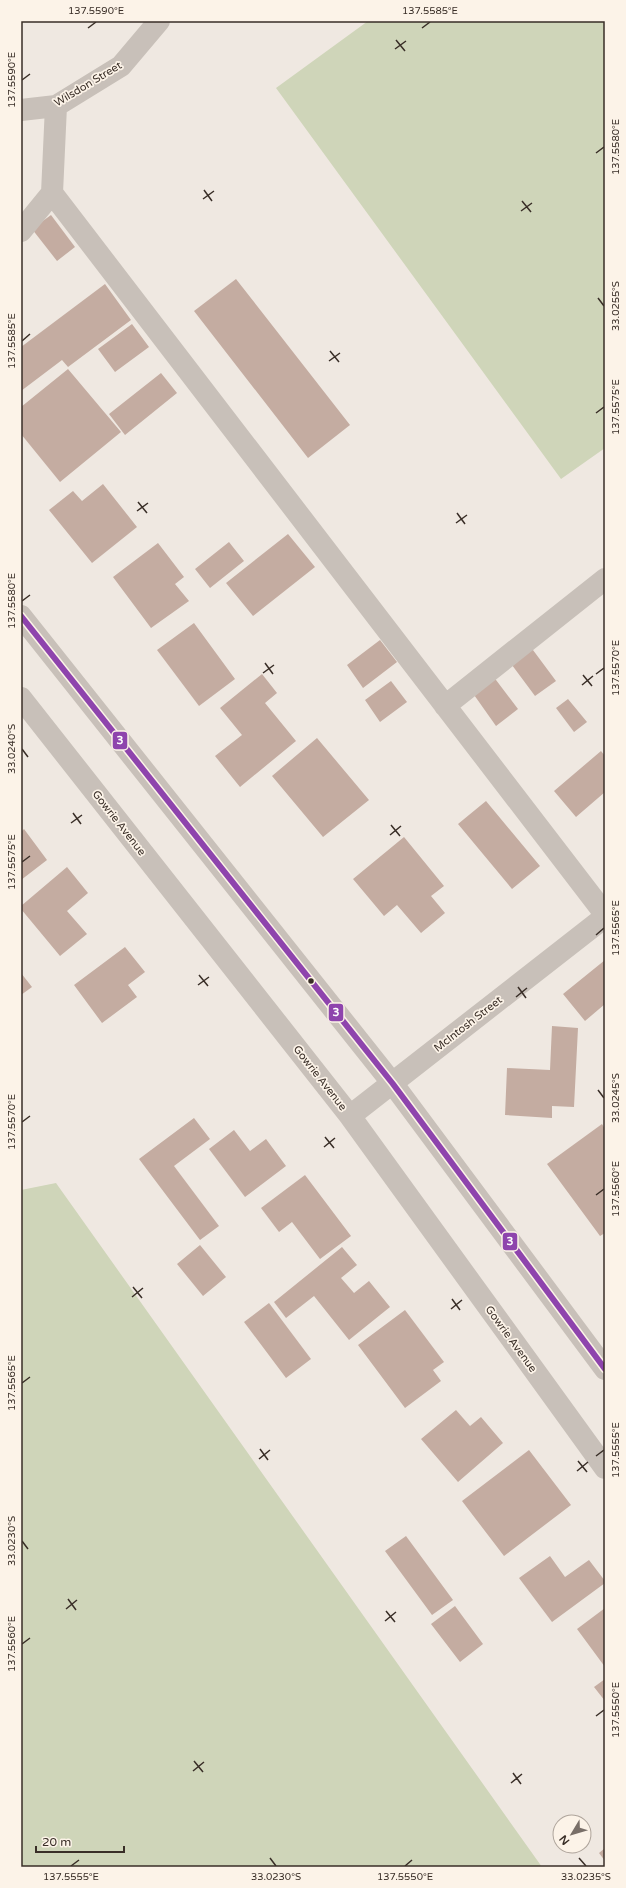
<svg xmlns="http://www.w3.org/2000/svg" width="626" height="1888" font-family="'Varela Round',sans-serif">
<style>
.green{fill:#cfd5b9}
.building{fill:#c4aca1}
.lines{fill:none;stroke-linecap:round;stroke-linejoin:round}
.minor{stroke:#c8c0b9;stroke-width:22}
.bus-1-casing{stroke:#fcf3e8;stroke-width:9}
.bus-1{stroke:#8e44ad;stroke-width:6}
.ticks{fill:none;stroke:#392e27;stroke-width:1.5}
.bus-dot{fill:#392e27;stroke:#fcf3e8;stroke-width:1.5}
.labels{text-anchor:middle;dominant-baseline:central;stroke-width:3.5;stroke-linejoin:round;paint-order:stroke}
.street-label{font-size:11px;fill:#392e27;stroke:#fcf3e8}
.line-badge{stroke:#fcf3e8;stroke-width:1.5}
.badge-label{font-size:11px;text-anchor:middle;font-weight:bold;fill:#fff}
.neatline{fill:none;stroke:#392e27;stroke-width:1.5}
.ticks-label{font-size:10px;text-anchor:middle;fill:#392e27}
</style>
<rect width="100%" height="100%" fill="#efe8e1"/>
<path class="green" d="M368 21H605V448L561 479 276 88Z
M56 1183 542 1867H21V1190Z"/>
<path class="building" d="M51 215 75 247 57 261 32 229Z
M236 279 350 425 308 458 194 311Z
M105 284 131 320 68 367 62 360 21 391V347Z
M132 324 149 347 115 372 98 349Z
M68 369 121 432 60 482 21 434V407Z
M161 373 177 393 125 435 109 414Z
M103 484 137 527 92 563 49 510 73 491 82 501Z
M288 534 315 567 253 616 226 583Z
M229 542 244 561 210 588 195 569Z
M158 543 184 577 175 584 189 601 151 628 113 577Z
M194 623 235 679 199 706 157 650Z
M380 640 397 662 363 688 347 665Z
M530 646 556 681 535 696 509 661Z
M262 674 277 693 265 703 296 741 240 787 215 756 242 735 220 708Z
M493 676 518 709 496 726 472 692Z
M391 681 407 702 380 722 365 700Z
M568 699 587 722 574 732 556 708Z
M317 738 369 800 323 837 272 776Z
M601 751 605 756V792L576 817 554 791Z
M486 801 540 866 512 889 458 824Z
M24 829 47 860 21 880V832Z
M404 837 444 886 431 896 445 913 421 933 397 905 384 916 353 879Z
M67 867 88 893 67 911 87 934 60 956 21 909V906Z
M125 947 145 972 128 985 137 997 102 1023 74 985Z
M605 960V1004L585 1021 563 994Z
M21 973 32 987 21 995Z
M552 1026 578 1028 574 1107 552 1106V1118L505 1115 507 1068 550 1070Z
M194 1118 210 1139 174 1166 219 1226 200 1240 139 1159Z
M602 1124 605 1129V1233L600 1236 547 1164Z
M234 1130 250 1151 266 1139 286 1166 245 1197 209 1149Z
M305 1175 351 1236 320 1259 292 1222 279 1232 261 1208Z
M200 1245 226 1277 203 1296 177 1264Z
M342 1247 357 1265 341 1278 354 1293 369 1281 390 1307 349 1340 314 1296 286 1318 274 1302Z
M269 1303 311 1359 286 1378 244 1322Z
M405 1310 444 1362 433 1370 441 1381 405 1408 358 1345Z
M456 1410 470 1426 481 1417 503 1443 458 1482 421 1439Z
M529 1450 571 1505 504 1556 462 1501Z
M406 1536 453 1600 432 1615 385 1551Z
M550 1556 565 1577 589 1560 605 1581V1583L552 1622 519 1578Z
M455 1606 483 1644 460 1662 431 1624Z
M605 1608V1667L577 1629Z
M605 1679V1701L594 1687Z
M605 1848V1861L599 1853Z"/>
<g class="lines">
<path class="minor" d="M21 110 56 106 121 66 159 21
M52 193 605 914
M21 231 52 193 56 106
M21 616 393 1084 605 1369
M21 698 350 1116 605 1468
M445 706 605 579
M350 1116 605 917"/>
<defs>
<path id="bus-1" d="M21 616 393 1084 605 1369"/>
</defs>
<use href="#bus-1" class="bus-1-casing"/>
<use href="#bus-1" class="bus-1"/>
</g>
<path class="ticks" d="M88 28 96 22M422 28 430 22M396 40 405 51M395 49 406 41M22 80 30 74M596 153 604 147M204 190 212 201M203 199 214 191M522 201 531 212M521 211 532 203M598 298 604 306M22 341 30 334M330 351 339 362M329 361 340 353M596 413 604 407M138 502 147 513M137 511 148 503M457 513 465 524M456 523 467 515M22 601 30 595M265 663 273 674M263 673 274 665M596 674 604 668M583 675 592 686M582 685 593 676M22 749 28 757M73 813 81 824M71 823 82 815M391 825 400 836M390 835 401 826M22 862 30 856M596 935 604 928M199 975 208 986M198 985 209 977M518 987 526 998M516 997 527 988M598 1090 604 1098M22 1122 30 1116M325 1137 334 1148M324 1147 335 1138M596 1195 604 1189M133 1287 142 1298M132 1297 143 1288M452 1299 460 1310M451 1309 462 1300M22 1383 30 1377M260 1449 268 1460M596 1456 604 1450M259 1459 270 1450M578 1461 587 1472M577 1471 588 1462M22 1541 28 1549M68 1599 76 1610M66 1609 77 1600M386 1611 395 1622M385 1621 396 1612M22 1644 30 1638M596 1716 604 1710M194 1761 203 1772M193 1771 204 1762M513 1773 521 1784M511 1783 522 1774M270 1858 276 1866M579 1858 586 1866M71 1866 79 1860M405 1866 412 1860"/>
<circle class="bus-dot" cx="311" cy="981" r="3.5"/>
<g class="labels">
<g class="street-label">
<text transform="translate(88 84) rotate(-31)">Wilsdon Street</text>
<text transform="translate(119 823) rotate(52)">Gowrie Avenue</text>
<text transform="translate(468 1024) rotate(-38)">McIntosh Street</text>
<text transform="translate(320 1078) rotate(52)">Gowrie Avenue</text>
<text transform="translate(511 1339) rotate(54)">Gowrie Avenue</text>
</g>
</g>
<g class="line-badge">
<rect x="112" y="731" width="16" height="19" rx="4" fill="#8e44ad"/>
<rect x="328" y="1003" width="16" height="19" rx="4" fill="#8e44ad"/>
<rect x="502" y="1232" width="16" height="19" rx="4" fill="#8e44ad"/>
</g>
<g class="badge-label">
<text x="120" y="744">3</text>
<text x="336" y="1016">3</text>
<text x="510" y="1245">3</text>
</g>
<rect width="626" height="1888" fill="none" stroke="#fcf3e8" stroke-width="44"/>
<g transform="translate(572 1834) rotate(232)"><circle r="19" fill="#fcf3e8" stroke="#aea49b"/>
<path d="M0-3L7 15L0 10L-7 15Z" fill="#796f68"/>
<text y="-6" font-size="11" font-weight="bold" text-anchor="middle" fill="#392e27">N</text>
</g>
<path d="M36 1846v6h88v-6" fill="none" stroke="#392e27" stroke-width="2"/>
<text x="42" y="1846" font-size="12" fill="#392e27" stroke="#fcf3e8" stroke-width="3" paint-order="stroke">20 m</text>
<rect x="22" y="22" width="582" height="1844" class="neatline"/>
<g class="ticks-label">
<text x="96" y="14">137.5590°E</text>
<text x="430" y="14">137.5585°E</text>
<text transform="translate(11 80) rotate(-90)" y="4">137.5590°E</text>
<text transform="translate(615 147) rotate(-90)" y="4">137.5580°E</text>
<text transform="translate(615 306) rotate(-90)" y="4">33.0255°S</text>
<text transform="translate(11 341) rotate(-90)" y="4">137.5585°E</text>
<text transform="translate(615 407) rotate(-90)" y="4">137.5575°E</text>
<text transform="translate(11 601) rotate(-90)" y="4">137.5580°E</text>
<text transform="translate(615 668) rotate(-90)" y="4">137.5570°E</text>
<text transform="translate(11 749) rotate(-90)" y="4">33.0240°S</text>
<text transform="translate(11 862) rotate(-90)" y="4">137.5575°E</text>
<text transform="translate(615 928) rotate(-90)" y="4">137.5565°E</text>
<text transform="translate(615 1098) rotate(-90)" y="4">33.0245°S</text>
<text transform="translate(11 1122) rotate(-90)" y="4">137.5570°E</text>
<text transform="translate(615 1189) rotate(-90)" y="4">137.5560°E</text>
<text transform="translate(11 1383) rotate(-90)" y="4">137.5565°E</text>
<text transform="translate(615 1450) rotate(-90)" y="4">137.5555°E</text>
<text transform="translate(11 1541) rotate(-90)" y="4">33.0230°S</text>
<text transform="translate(11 1644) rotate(-90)" y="4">137.5560°E</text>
<text transform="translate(615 1710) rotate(-90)" y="4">137.5550°E</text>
<text x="71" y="1880">137.5555°E</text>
<text x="276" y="1880">33.0230°S</text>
<text x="405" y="1880">137.5550°E</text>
<text x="586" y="1880">33.0235°S</text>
</g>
</svg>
